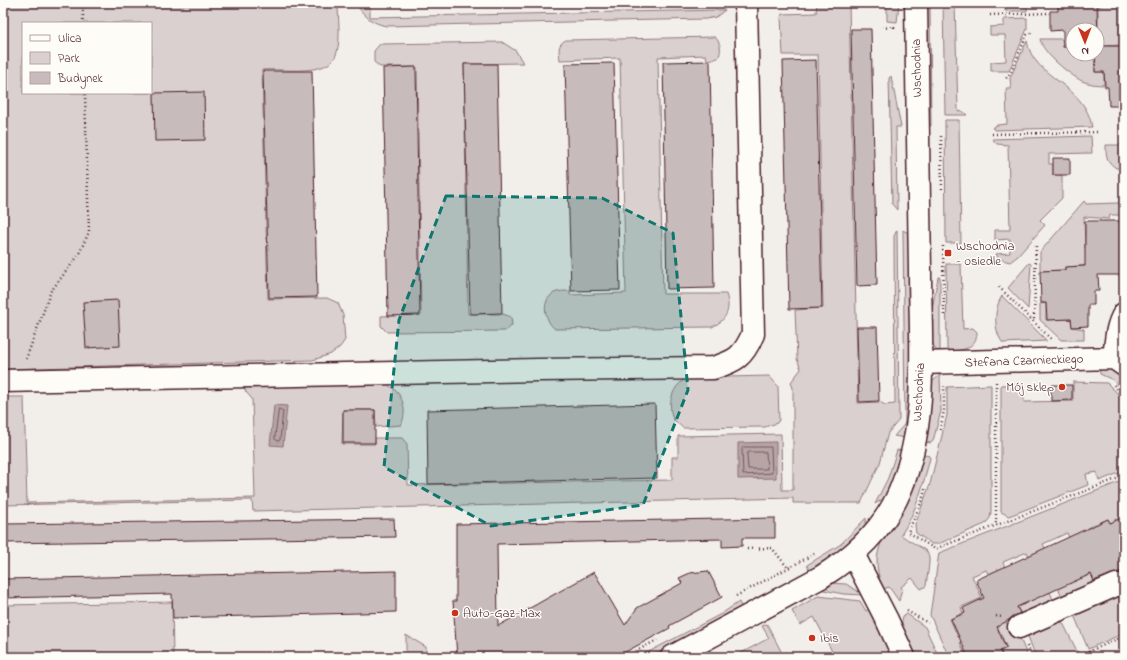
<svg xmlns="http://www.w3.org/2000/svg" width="1127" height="660" font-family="'Indie Flower',sans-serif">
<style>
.green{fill:#d9d0cf;stroke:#92787d;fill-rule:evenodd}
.water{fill:#b7a5a6;stroke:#8b6f75}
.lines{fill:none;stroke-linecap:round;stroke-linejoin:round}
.shore{stroke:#76555c;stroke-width:1}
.building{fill:#c8bbbb;stroke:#4a1f2b}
.minor-casing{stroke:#4a1f2b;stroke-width:25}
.path{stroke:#4a1f2b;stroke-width:2.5;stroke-dasharray:1 3;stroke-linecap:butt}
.minor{stroke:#fdfcf7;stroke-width:22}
.marked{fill:#0f766e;fill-opacity:0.2;stroke:#0f766e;stroke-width:3;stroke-dasharray:8 5;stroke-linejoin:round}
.poi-dot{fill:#c8321e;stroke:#fdfcf7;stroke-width:1.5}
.labels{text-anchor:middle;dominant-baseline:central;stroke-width:3;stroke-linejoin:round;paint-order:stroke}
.street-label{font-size:13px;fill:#4a1f2b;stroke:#fdfcf7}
.poi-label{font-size:13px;fill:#4a1f2b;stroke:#fdfcf7;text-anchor:start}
</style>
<rect width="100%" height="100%" fill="#f2efeb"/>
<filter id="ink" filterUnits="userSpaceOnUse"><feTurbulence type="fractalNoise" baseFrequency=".025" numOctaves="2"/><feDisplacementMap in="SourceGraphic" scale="8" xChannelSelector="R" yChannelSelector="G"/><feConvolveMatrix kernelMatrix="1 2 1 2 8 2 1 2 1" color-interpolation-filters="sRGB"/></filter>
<g filter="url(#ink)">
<path class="green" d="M3 3H338C338 19 341 37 337 52 331 78 282 68 262 70L268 299 327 298 338 303 343 315 345 340 340 347 331 354 313 360 3 369ZM23 23H151V93H23Z
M356 3H370V17L725 10 716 17 706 19 386 26C372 23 363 16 356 3Z
M817 3H849L858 403 880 402 885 405 895 404 894 236 897 230 899 420 888 433 880 463 861 503H793V498L253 511 252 500 3 505V397H24L27 503 255 498 252 399 246 392 244 387 382 383C401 388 409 408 401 425L376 427 375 410H343L342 444H375V438H402L407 444 408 485 672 480V457H678V436L781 434 782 490H793V388L791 382 801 369 797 359 795 310 823 308 818 55H783L781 18 782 14 816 13Z
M887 3H899L897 22 887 21Z
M926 3H930L931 126H928Z
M943 3H955L958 111 964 112 967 115H945Z
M1005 3H1027V11H1005Z
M1101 3H1124V45L1098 46V6H1101Z
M1027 18V29L1009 71H991V62L1006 61 1005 35H990V27L1004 26V19Z
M715 37C721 43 722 51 718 58L707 60 706 55 658 57 663 294H726C731 309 727 320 712 327L555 329C545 321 540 301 554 293 558 291 565 291 570 291V295L626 293 620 58 560 60C559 51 557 44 566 40Z
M1040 39H1062L1063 47H1073V54H1091V56H1094L1095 72H1104V85C1097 85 1089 84 1082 81 1070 75 1042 53 1040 39Z
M1027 41C1033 79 1085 83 1092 127L995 130 992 128 997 125 1007 124 1006 89H1011L1010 78Z
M502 42 516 51 523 63 464 64 468 314H503L511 317 512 325 505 331 387 332 381 326V316L421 315 417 67H380L374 62V51L380 44Z
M891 76 901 127H896L897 210 892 204 889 78Z
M945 120H959L961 243H946Z
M1091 136 1092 153 1049 154V164H1053V175H1062V198L1040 220 1045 225 1018 256 1010 262 999 259 996 254 1010 253V239L995 240V230H1010L1008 145 997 144 992 139Z
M1106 145H1124V168H1116C1106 161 1106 156 1106 145Z
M1119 198H1124V215H1110L1109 219 1084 217 1085 248 1091 265 1065 267V270L1040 271V252L1084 201 1086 204 1119 203Z
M903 230 908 233 910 238C910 304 914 372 905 438L894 436 904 425 905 421Z
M1029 263 1031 264 1028 309 1008 288Z
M946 264H961L963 329 973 328 977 332C978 347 959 354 947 349Z
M938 277H940V354C922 341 935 297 938 277Z
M1002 296 1047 341 1003 343C993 331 994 308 1002 296Z
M1046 303V320L1071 319 1072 327 1084 329V340H1061L1040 320V304Z
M1099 367C1108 368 1118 371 1124 378V393L1113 380 1100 374Z
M940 375 941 411 933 441 931 443 925 442 932 382Z
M769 376 778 386 779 420 777 423 765 427 683 428 673 419C667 404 672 386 687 378Z
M1073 382 1107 383 1120 396 1124 406V471L1099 481 1097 472 1086 474 1088 485 1009 516 1001 512V385L1023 384 1024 402 1073 401Z
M991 385V512L990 518 985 524 938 544H932L916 533 915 525 930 484 947 415V387Z
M897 450 903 451 896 473 886 497 875 504 888 478Z
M922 454 929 456 930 458C923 485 917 510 901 535 932 557 932 543 926 586L921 589 912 578 901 587 903 590 901 592 899 601 889 587 883 589C880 581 877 571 877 562 876 541 911 477 922 454Z
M1124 480V516L1114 520 1115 524 1111 525 1108 519 1087 528 1090 536 1072 544 1067 533 1043 544 1048 554 1031 561 1027 552 1003 562 1007 572 991 579 986 570 972 576 982 598 961 607 963 613 950 619 958 637 961 636 963 640 960 642 966 657H949L930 615 939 553Z
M866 518V527L836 555 810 572 807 565 841 544Z
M1091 574 1096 586 1064 601 1058 588Z
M830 583 846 584 864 595 843 594 819 589Z
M1050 592 1055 605 1024 619 1017 607 1025 604 1023 600Z
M1118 594 1124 597V633L1088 649 1074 615Z
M818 596 860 601 866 611 871 608 894 657H835L814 617 800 625 792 611Z
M172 602 173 657H3V605Z
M739 602 742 608 650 657H639L721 614Z
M907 614 925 627 939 657H915L901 626 903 616Z
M999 619 1016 629 1028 657H1003L1001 651 1007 648 995 621Z
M1057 620 1063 623 1078 653 1070 657H1036L1027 634Z
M767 624 784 657H734L769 638 762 626Z
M406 635 426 647V657H406Z"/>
<path class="water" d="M274 405 287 406 283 446 270 445Z
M776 442V478L738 479V443Z"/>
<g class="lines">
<path class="shore" d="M279 409 283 411 280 440 278 441 275 439Z
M744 447H771L772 473 743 475 742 449Z
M749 452H766L767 469H748L747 454Z"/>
</g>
<path class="building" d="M1058 3H1097L1098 46H1124V106H1109L1108 87H1105L1104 72H1095L1097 30H1073V47H1063V30L1050 31V11H1058Z
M851 29H871L877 285 857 286Z
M816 60 822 308 789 309 783 61Z
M710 61 714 288 667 289 663 62Z
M614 63 620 290 571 291 565 64Z
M464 64H497L502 313 470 314Z
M416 67 420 315 388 316 383 68Z
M263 71H312L317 297 269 298Z
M204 92 205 140 155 141 154 93Z
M1053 158H1070V175H1053Z
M1085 221H1124V275H1098L1099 291H1094V305H1088V326L1072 327 1071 319 1047 320 1046 303H1041L1040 271 1065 270V267L1085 266Z
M118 300 120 346 86 348 83 302Z
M857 327H877L879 401 859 402Z
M1051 385H1072V400L1051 401Z
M655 404 657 478 428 484 427 410Z
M343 410H375V443H343Z
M1124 517V570L1094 581 1091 574 1017 607 1020 613 997 627 1006 648 1000 651 1003 657H968L951 619 965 613 963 608 984 598 976 580 1108 519 1110 523Z
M775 518V538H742V546L722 547V539L497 544 498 626 594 572 625 625 637 608 682 583 679 578 690 573 708 571 722 597 669 626 670 628 616 657H457L453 601H456V524Z
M394 519 395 537 3 543V524Z
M396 571V612L173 618 172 594 3 598V579Z"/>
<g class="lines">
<defs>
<path id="minor" d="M1114 358C1116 343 1116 327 1124 314
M921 363 1114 358 1124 365
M3 381 538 370 713 368C736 361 743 357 753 334L746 3
M853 554 887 620 904 657
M1019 627 1116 585H1124
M672 657 821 577C855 556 884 529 900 491 929 421 920 343 920 270 919 181 917 92 916 3"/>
</defs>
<use href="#minor" class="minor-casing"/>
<path class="path" d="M83 3V23
M990 15 1050 13
M882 28 894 27V29
M1006 78 1010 74 1027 35 1033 32
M992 134 1100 132
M941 136 942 191
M943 246 944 315
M999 287 1051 339
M1034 319 1036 246
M26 359 51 291 78 256 89 232 85 93
M996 382V526
M1114 385 1124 399
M940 430 944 411V386
M925 489 922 501 908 532 935 549 1124 476
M747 549 772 548 788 568
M736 596 816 553
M907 611 928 623
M996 616 1002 617
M1027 646 1032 657
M1089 651 1092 657
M625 657 657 640
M1077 657 1124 636"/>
<use href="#minor" class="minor"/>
</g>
</g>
<path class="marked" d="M446 196 602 198 673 233 688 390 643 505 491 526 384 467 399 320Z"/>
<g class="poi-dot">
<rect x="944" y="249" width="8" height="8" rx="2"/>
<circle cx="1062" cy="387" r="4"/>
<circle cx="455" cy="613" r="4"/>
<circle cx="812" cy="638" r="4"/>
</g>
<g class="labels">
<g class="street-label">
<text transform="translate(917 68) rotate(-91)">Wschodnia</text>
<text transform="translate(1024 361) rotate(-2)">Stefana Czarnieckiego</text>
<text transform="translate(919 392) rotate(-87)">Wschodnia</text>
</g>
<g class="poi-label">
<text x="956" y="246">Wschodnia<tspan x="956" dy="15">- osiedle</tspan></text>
<text x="1054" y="387" text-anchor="end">Mój sklep</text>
<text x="463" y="613">Auto-Gaz-Max</text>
<text x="820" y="638">Ibis</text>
</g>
</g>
<rect width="1127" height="660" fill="none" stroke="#fdfcf7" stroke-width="16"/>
<rect x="8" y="8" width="1111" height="644" fill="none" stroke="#4a1f2b" stroke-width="1.5" filter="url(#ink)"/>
<rect x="22" y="22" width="130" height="72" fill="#fdfcf7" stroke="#b5a4a5"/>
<rect x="30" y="35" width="20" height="6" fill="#fdfcf7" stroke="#b5a4a5"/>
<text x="58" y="42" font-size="12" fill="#4a1f2b">Ulica</text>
<rect x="30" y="52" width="20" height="12" fill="#d9d0cf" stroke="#b5a4a5"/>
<text x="58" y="62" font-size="12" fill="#4a1f2b">Park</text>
<rect x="30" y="72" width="20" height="12" fill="#c8bbbb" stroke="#b5a4a5"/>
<text x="58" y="82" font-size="12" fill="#4a1f2b">Budynek</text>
<g transform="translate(1085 42) rotate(179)"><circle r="19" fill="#fdfcf7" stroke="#b5a4a5"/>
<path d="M0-3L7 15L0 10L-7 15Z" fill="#c8321e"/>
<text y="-6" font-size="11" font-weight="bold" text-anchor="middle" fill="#4a1f2b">N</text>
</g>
</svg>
